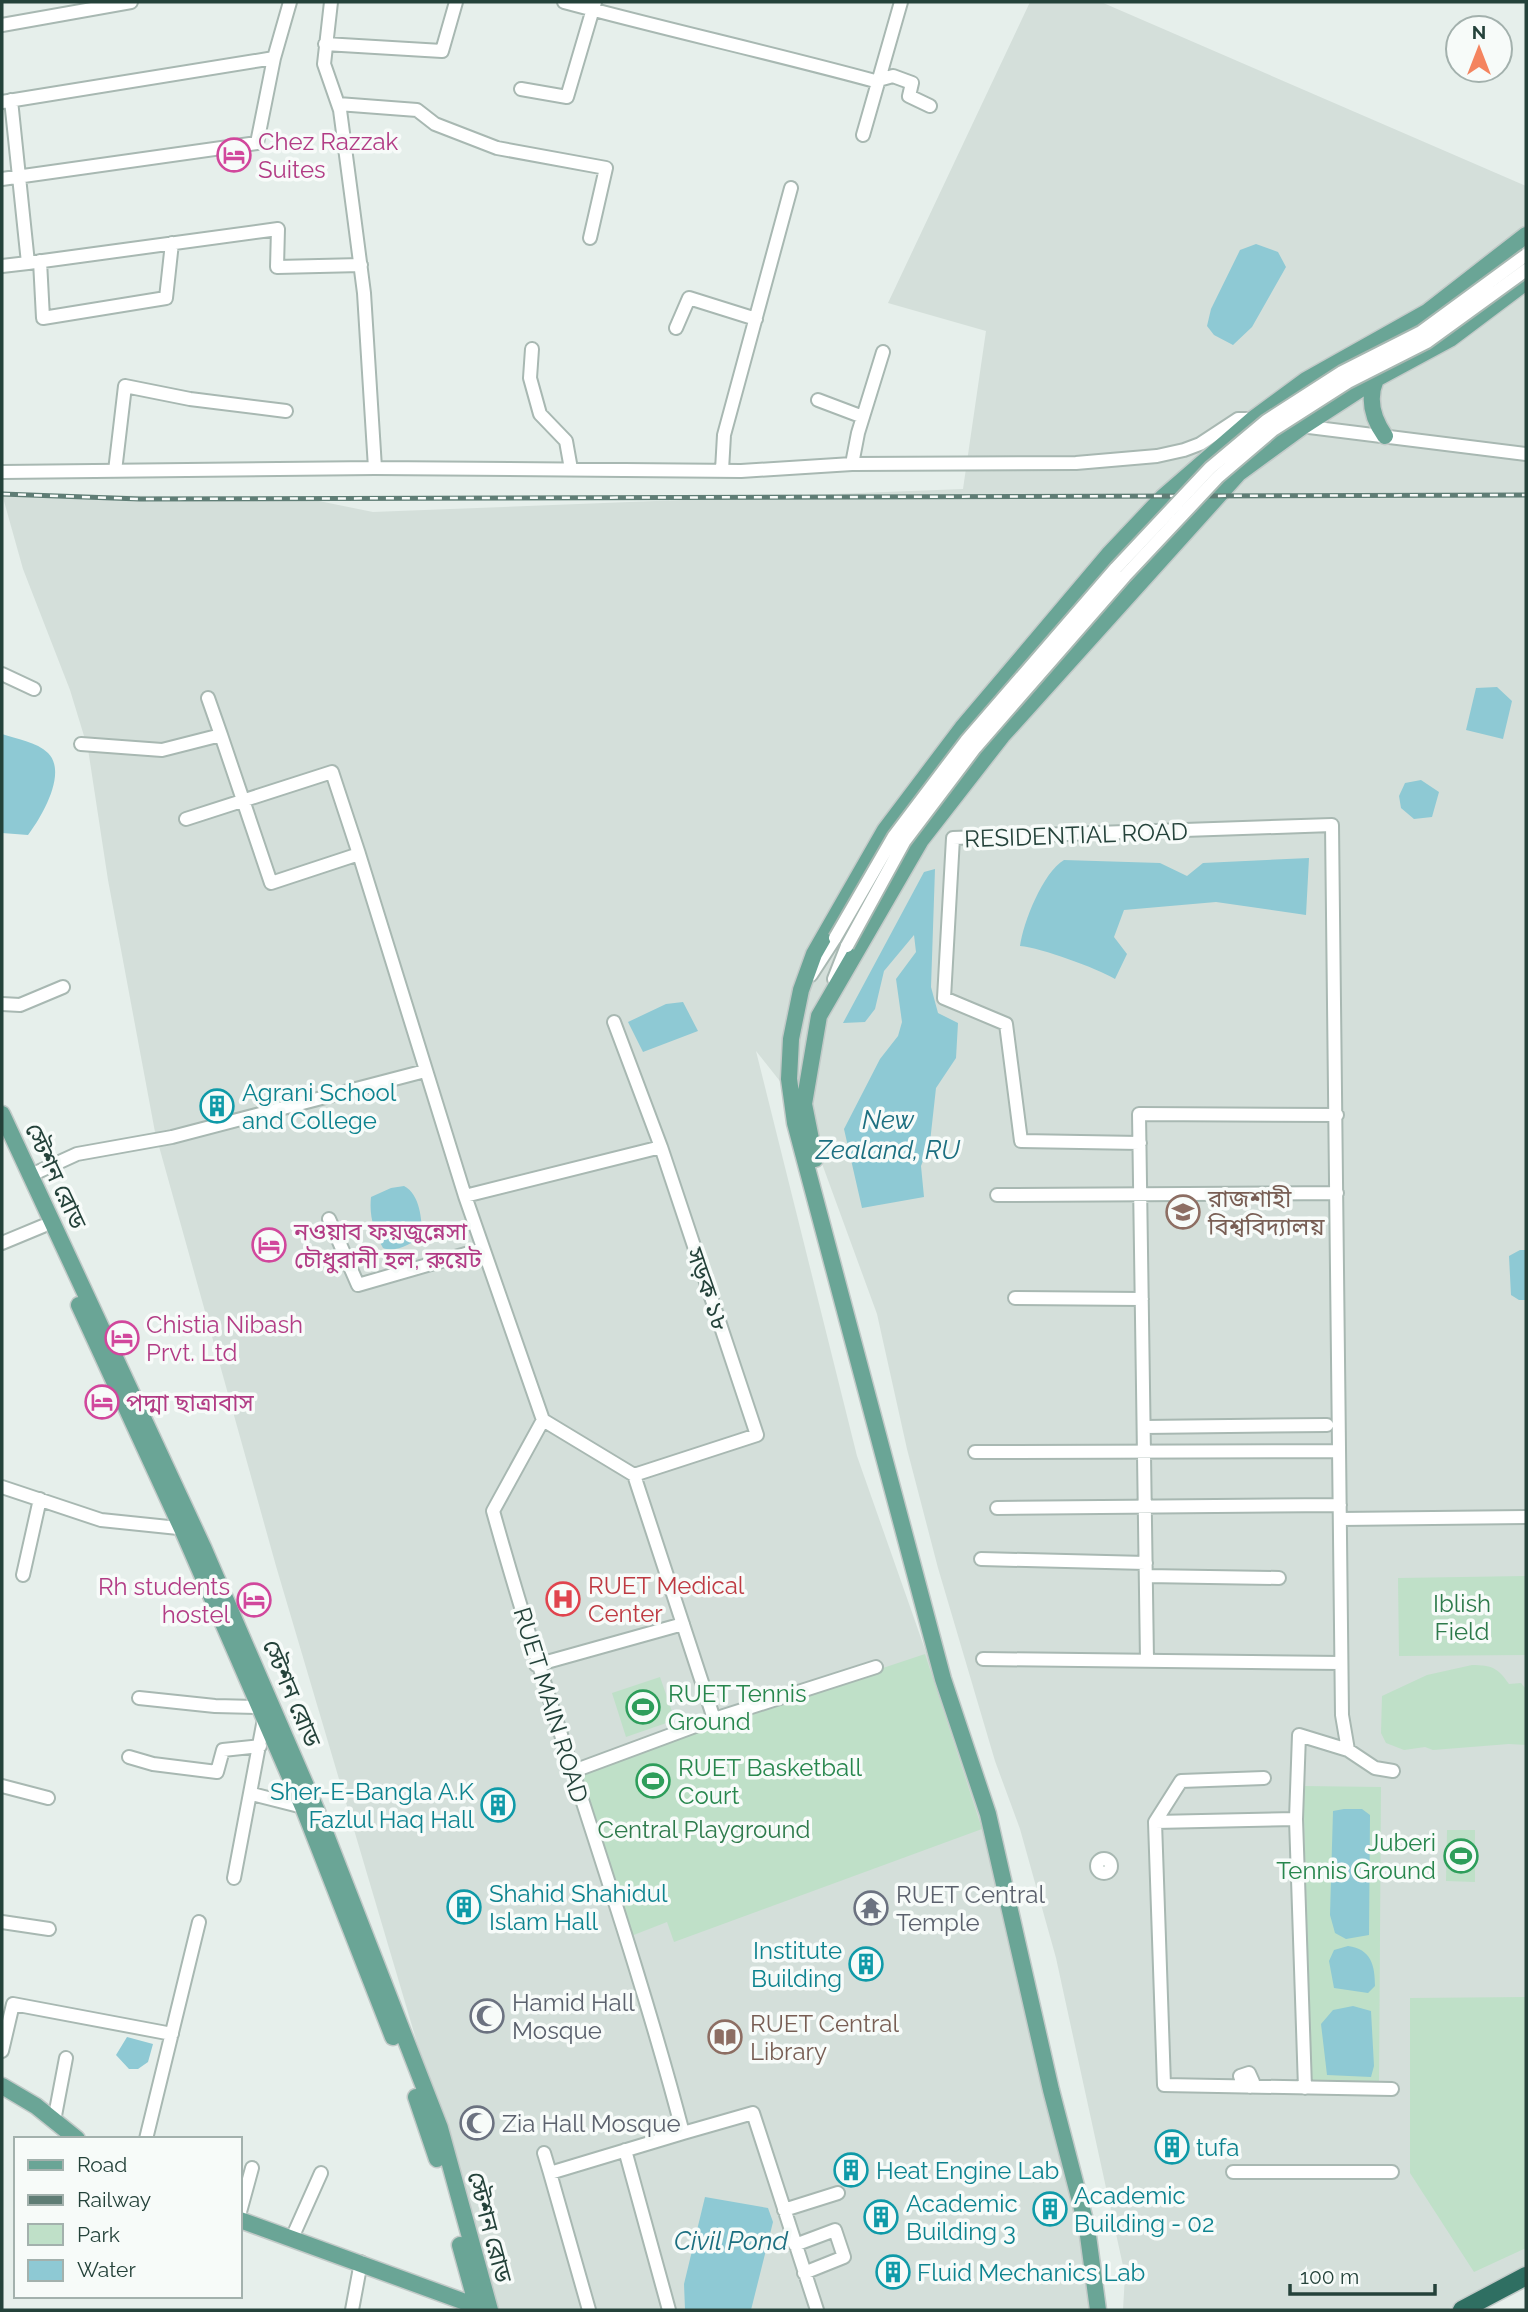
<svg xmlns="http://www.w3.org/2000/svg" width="1528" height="2312" font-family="Raleway,'Noto Sans Bengali',sans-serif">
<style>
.built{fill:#d4dfda}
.green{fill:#bfe0c8}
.water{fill:#8ec9d4}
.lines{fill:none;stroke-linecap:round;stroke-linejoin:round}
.minor-casing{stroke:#a8b8b2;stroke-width:16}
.major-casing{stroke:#c2cac8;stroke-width:19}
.highway-casing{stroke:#c2cac8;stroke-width:21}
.minor{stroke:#fff;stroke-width:12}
.major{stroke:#6aa596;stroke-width:16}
.highway{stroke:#2f6f62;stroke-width:18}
.rail-casing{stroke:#5f7d75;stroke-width:5}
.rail{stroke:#f7fbf9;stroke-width:2.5;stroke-dasharray:8;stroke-linecap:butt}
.minor-bridge-casing{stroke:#a8b8b2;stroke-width:16;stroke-linecap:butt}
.minor-bridge{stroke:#fff;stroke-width:12}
.labels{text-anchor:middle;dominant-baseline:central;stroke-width:7;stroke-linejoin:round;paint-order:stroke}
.hotel-label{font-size:24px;fill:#b23c85;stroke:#f7fbf9;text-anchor:start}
.street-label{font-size:24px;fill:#24423a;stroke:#f7fbf9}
.culture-label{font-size:24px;fill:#0d838f;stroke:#f7fbf9;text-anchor:start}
.education-label{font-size:24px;fill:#785e54;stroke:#f7fbf9;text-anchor:start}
.health-label{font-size:24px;fill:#be3a42;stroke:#f7fbf9;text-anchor:start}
.park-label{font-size:24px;fill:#2d7a4b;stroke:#f7fbf9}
.leisure-label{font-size:24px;fill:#27864d;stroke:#f7fbf9;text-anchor:start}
.worship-label{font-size:24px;fill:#5b616d;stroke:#f7fbf9;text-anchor:start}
.water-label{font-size:26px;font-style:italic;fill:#1c6f80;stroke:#f7fbf9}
</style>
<rect width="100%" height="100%" fill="#e6efeb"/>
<path class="built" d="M1030 2H1101L1526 186V2271L1447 2310H1123L1125 2275 1056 1958 1020 1829 995 1761 938 1568 907 1449 877 1314 802 1109 756 1051 857 1456 972 1783 1017 1954 1057 2143 1089 2272 1091 2310H492L465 2205 276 1566 155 1132 108 880 88 749 70 690 23 569 2 494 304 498 373 512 963 489 986 331 888 303Z"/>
<path class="green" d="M1526 1576V1655L1399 1656 1398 1578Z
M925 1654 982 1829 674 1942 667 1922 626 1938 571 1772Z
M1472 1665C1492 1665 1498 1668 1509 1684L1521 1683 1526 1689V1745L1509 1744 1433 1750 1425 1747 1404 1750 1386 1743 1381 1733 1382 1696 1427 1675Z
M660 1677 675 1720 626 1737 612 1693Z
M1303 1786 1381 1787 1379 2087 1312 2086Z
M1447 1830H1475V1882L1446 1881Z
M1526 1997V2248L1474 2272 1410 2173V1998Z"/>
<path class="water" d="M1256 244 1278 252 1286 267 1252 327 1233 345 1214 335 1207 326 1211 309 1240 250Z
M1497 687 1512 701 1503 739 1466 730 1476 688Z
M2 734C16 739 37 742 48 753 68 773 41 818 28 835L2 833Z
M1421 780 1439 792 1432 817 1414 819 1401 808 1399 796 1405 783Z
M1309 858 1306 915 1216 902 1124 910 1114 937 1127 954 1115 979C1096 968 1042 948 1020 946 1023 923 1043 872 1064 860L1160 863 1187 876 1203 863Z
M935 869 931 987 938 1013 958 1023 956 1058 936 1088 930 1142 921 1166 924 1197 862 1208 844 1129 880 1059 898 1036 902 1022 896 979 916 952 914 935 884 971 875 1009 865 1022 843 1023 924 872Z
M683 1002 698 1031 643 1052 628 1022 666 1004Z
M404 1186C420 1194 422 1220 422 1236 411 1244 396 1253 383 1248 374 1231 369 1217 371 1197L391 1188Z
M1520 1250H1526V1300H1519L1511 1295 1509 1256Z
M1344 1809H1362L1370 1815 1369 1935 1346 1939 1335 1933 1330 1915 1333 1811Z
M1348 1946C1371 1949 1375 1965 1375 1986L1368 1993 1334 1988 1329 1961 1334 1950Z
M1353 2006 1371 2011 1374 2066 1371 2077 1327 2075 1321 2024 1333 2010Z
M127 2037 153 2044 148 2062 138 2069H129L116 2055Z
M705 2197 768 2208 773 2222 751 2310 685 2309 684 2284Z"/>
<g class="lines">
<defs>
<path id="minor" d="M331 2 324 64 340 110 354 216 364 293 375 468
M564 2C668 30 772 53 875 81L893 76 912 83 909 96 930 106
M2 25 131 2
M325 44 442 51 456 2
M521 89 567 97 595 2
M2 102 274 58
M338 104 417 110 435 124 497 148 606 168 590 238
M863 135 901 2
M2 179 257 143 274 58 290 2
M40 261 43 318 166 298 172 243
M28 263 278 229 277 267 361 265
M2 266 28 263 11 100
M676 328 689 298 756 319
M532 349 530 378 540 414 566 441 571 469
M818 400 863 417
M1301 426 1526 454
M852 464 858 433 883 352
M722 470 724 435 791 188
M115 471 125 386 190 399 286 411
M2 472 375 468 741 471 852 464 1076 463 1157 456 1184 450 1200 444 1238 419H1255
M2 674 34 689
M208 698 221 735
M81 744 162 750 221 735 271 883 359 854 332 772 186 819
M359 854 465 1196 543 1420 634 1475 714 1719
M811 975 835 938
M834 979 847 946
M2 1004 20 1005 63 987
M614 1022 661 1147 757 1435 634 1475
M1140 1143 1021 1141 1006 1024 944 998 953 838 1332 825 1342 1715 1348 1750 1375 1768 1393 1771
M31 1175 77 1154 172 1137 425 1071
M997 1195 1337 1193
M465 1196 661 1147
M329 1219 358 1285 483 1249
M2 1243 43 1226
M1015 1298 1142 1299
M543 1420 493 1511C551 1720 628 1923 683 2133L753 2113 817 2310
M1144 1427 1327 1425
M975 1452 1339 1451
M2 1487 101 1520 188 1529
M997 1508 1340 1505
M1340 1519 1526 1517
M981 1559 1146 1563
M23 1575 40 1499
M1146 1576 1279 1578
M983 1659 1341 1663
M1147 1660 1139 1114 1337 1115
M536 1665 683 1624
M139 1698 215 1706 259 1707
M129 1757 153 1764 217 1772 223 1750 260 1746
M571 1772 714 1719 876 1667
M2 1786 48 1798
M252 1794 303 1807
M1296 1819 1299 1735 1348 1750
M1155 1822 1181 1781 1264 1778
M1097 1866a7 7 0 1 1 14 0a7 7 0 1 1-14 0Z
M234 1878 264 1719
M2 1922 49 1929
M2 2051 13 2004 172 2034
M1244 2086 1240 2076 1249 2073 1253 2082 1250 2087
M1305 2088 1296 1819 1155 1822 1164 2085 1392 2089
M54 2121 66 2058
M146 2139 199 1922
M625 2150 669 2310
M544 2153 550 2173 683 2133
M1233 2172H1392
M550 2173 589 2310
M784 2210 838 2193
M240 2212 252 2168
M292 2238 321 2173
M795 2245 835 2230 844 2257 804 2273
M352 2310 361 2262"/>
<path id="major" d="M1376 379C1367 400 1373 419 1385 436
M2 1114 203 1547 316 1809 440 2128 490 2310
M815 1159 804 1104 819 1016 921 840 1002 736 1239 473 1302 427 1376 379 1450 339 1526 282
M79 1305 182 1529 303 1807 393 2037
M2 2086 36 2106 77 2139
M416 2097 437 2159
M240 2220 476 2306
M460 2245 478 2310
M1098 2310 1087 2228 1051 2090 988 1814 943 1679 795 1123 789 1079 791 1039 801 990 814 954 885 830 962 728 1110 553 1163 497 1253 419 1306 380 1427 312 1526 235"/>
<path id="highway" d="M1462 2310 1526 2276"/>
</defs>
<use href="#minor" class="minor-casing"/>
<use href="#major" class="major-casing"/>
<use href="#highway" class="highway-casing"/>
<use href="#minor" class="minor"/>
<use href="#major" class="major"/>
<use href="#highway" class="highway"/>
<defs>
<path id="rail" d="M2 494 140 499 1526 495"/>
</defs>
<use href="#rail" class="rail-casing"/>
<use href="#rail" class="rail"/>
<defs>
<path id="minor-bridge" d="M835 938 894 836 966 741 1116 568 1210 468 1266 421 1342 372 1421 332 1526 255
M847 946 904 842 975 748 1125 576 1218 477 1273 430 1348 382 1427 342 1526 270"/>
</defs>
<use href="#minor-bridge" class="minor-bridge-casing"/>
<use href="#minor-bridge" class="minor-bridge"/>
</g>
<defs>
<symbol id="hotel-ring" viewBox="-11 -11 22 22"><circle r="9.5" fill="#f7fbf9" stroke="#d1479c" stroke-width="1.5"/><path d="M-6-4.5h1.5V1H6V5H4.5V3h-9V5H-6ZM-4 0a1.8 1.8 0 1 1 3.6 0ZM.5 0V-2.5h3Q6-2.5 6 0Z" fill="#d1479c"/></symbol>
<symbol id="building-ring" viewBox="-11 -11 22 22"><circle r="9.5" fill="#f7fbf9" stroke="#0f9aa8" stroke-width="1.5"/><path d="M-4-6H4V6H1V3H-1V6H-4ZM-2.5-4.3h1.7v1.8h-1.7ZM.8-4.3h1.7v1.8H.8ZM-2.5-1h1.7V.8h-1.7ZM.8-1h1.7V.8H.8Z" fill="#0f9aa8"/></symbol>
<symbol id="university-ring" viewBox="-11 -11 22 22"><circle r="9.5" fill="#f7fbf9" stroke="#8d6e63" stroke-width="1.5"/><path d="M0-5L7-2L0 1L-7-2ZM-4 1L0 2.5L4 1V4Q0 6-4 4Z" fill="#8d6e63"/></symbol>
<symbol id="hospital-ring" viewBox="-11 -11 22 22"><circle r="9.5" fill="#f7fbf9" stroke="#e0444e" stroke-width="1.5"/><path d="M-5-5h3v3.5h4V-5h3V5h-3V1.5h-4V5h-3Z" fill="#e0444e"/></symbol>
<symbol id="stadium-ring" viewBox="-11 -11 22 22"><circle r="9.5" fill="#f7fbf9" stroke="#2e9e5b" stroke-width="1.5"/><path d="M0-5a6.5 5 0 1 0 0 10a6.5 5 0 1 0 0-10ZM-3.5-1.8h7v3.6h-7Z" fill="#2e9e5b"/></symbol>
<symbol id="temple-ring" viewBox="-11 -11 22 22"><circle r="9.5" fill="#f7fbf9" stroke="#6b7280" stroke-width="1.5"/><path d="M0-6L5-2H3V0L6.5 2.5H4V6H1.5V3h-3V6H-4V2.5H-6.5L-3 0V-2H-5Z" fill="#6b7280"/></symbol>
<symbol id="mosque-ring" viewBox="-11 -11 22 22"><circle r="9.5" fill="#f7fbf9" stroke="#6b7280" stroke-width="1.5"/><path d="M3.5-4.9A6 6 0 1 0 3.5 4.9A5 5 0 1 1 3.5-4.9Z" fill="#6b7280"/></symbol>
<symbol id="library-ring" viewBox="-11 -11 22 22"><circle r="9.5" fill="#f7fbf9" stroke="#8d6e63" stroke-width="1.5"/><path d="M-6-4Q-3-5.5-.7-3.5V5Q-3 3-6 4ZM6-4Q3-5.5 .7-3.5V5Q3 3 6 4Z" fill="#8d6e63"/></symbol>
</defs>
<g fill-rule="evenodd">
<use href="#hotel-ring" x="215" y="136" width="38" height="38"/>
<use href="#building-ring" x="198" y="1087" width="38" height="38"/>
<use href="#university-ring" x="1164" y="1193" width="38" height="38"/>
<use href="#hotel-ring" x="250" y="1226" width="38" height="38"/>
<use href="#hotel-ring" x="103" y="1319" width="38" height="38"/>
<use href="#hotel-ring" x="83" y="1383" width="38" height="38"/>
<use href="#hospital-ring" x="544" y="1580" width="38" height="38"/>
<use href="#hotel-ring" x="235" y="1581" width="38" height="38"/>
<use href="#stadium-ring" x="624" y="1688" width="38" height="38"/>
<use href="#stadium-ring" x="634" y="1762" width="38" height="38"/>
<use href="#building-ring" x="479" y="1786" width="38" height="38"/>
<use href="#stadium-ring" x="1442" y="1837" width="38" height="38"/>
<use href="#building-ring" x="445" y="1888" width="38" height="38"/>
<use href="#temple-ring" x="852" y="1889" width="38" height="38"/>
<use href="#building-ring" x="847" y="1945" width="38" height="38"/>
<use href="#mosque-ring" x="468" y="1997" width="38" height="38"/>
<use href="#library-ring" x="706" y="2018" width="38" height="38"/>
<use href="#mosque-ring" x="458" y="2104" width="38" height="38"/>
<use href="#building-ring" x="1153" y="2128" width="38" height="38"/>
<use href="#building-ring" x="832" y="2151" width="38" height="38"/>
<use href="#building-ring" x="1031" y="2190" width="38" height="38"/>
<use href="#building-ring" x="862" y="2198" width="38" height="38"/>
<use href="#building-ring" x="874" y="2253" width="38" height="38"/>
</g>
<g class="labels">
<g class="hotel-label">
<text x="258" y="141">Chez Razzak<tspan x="258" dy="28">Suites</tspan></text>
<text x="294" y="1231">নওয়াব ফয়জুন্নেসা<tspan x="294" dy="28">চৌধুরানী হল, রুয়েট</tspan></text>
<text x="146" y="1324">Chistia Nibash<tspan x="146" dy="28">Prvt. Ltd</tspan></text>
<text x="126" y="1402">পদ্মা ছাত্রাবাস</text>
<text x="230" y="1586" text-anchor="end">Rh students<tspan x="230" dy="28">hostel</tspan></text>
</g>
<g class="street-label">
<text transform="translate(1076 835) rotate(-2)">RESIDENTIAL ROAD</text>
<text transform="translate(56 1176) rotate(65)">স্টেশন রোড</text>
<text transform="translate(708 1289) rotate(71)">সড়ক ১৮</text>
<text transform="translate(292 1693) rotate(67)">স্টেশন রোড</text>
<text transform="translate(551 1705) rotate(73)">RUET MAIN ROAD</text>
<text transform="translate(490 2227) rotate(75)">স্টেশন রোড</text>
</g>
<g class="culture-label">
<text x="242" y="1092">Agrani School<tspan x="242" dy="28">and College</tspan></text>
<text x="474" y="1791" text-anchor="end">Sher-E-Bangla A.K<tspan x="474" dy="28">Fazlul Haq Hall</tspan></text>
<text x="489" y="1893">Shahid Shahidul<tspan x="489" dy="28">Islam Hall</tspan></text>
<text x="842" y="1950" text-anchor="end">Institute<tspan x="842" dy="28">Building</tspan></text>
<text x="1196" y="2147">tufa</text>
<text x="876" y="2170">Heat Engine Lab</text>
<text x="1074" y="2195">Academic<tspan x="1074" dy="28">Building - 02</tspan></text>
<text x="906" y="2203">Academic<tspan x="906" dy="28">Building 3</tspan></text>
<text x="917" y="2272">Fluid Mechanics Lab</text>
</g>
<g class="education-label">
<text x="1208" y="1198">রাজশাহী<tspan x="1208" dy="28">বিশ্ববিদ্যালয়</tspan></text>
<text x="750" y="2023">RUET Central<tspan x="750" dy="28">Library</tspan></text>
</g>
<g class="health-label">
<text x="588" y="1585">RUET Medical<tspan x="588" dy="28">Center</tspan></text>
</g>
<g class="park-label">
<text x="1462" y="1603">Iblish<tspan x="1462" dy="28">Field</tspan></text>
<text x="704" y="1829">Central Playground</text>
</g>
<g class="leisure-label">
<text x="668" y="1693">RUET Tennis<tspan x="668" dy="28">Ground</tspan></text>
<text x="678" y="1767">RUET Basketball<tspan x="678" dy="28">Court</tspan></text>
<text x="1436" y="1842" text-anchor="end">Juberi<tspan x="1436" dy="28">Tennis Ground</tspan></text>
</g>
<g class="worship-label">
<text x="896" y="1894">RUET Central<tspan x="896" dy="28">Temple</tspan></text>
<text x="512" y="2002">Hamid Hall<tspan x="512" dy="28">Mosque</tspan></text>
<text x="502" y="2123">Zia Hall Mosque</text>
</g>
<g class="water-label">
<text x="888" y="1120">New<tspan x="888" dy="30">Zealand, RU</tspan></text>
<text x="731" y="2241">Civil Pond</text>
</g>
</g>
<rect width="1528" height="2312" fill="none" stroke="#24423a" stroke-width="7"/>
<rect x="14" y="2137" width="228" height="161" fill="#f7fbf9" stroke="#a3b1ad" stroke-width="2"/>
<rect x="28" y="2160" width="35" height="10" fill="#6aa596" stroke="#a3b1ad" stroke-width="2"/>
<text x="77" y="2172" font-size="21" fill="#24423a">Road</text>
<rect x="28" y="2195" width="35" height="10" fill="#5f7d75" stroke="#a3b1ad" stroke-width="2"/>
<text x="77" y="2207" font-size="21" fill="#24423a">Railway</text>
<rect x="28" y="2224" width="35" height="21" fill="#bfe0c8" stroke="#a3b1ad" stroke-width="2"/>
<text x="77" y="2242" font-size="21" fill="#24423a">Park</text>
<rect x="28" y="2260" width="35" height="21" fill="#8ec9d4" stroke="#a3b1ad" stroke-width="2"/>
<text x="77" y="2277" font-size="21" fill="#24423a">Water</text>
<g transform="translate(1479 49)"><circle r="33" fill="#f7fbf9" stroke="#a3b1ad" stroke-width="2"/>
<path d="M0-5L12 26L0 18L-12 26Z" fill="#f4845f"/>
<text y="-10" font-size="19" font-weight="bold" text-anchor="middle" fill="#24423a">N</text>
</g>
<path d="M1290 2284v10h145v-10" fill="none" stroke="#24423a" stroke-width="3.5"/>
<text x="1300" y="2284" font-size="21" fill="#24423a" stroke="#f7fbf9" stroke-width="5" paint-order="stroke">100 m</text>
</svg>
